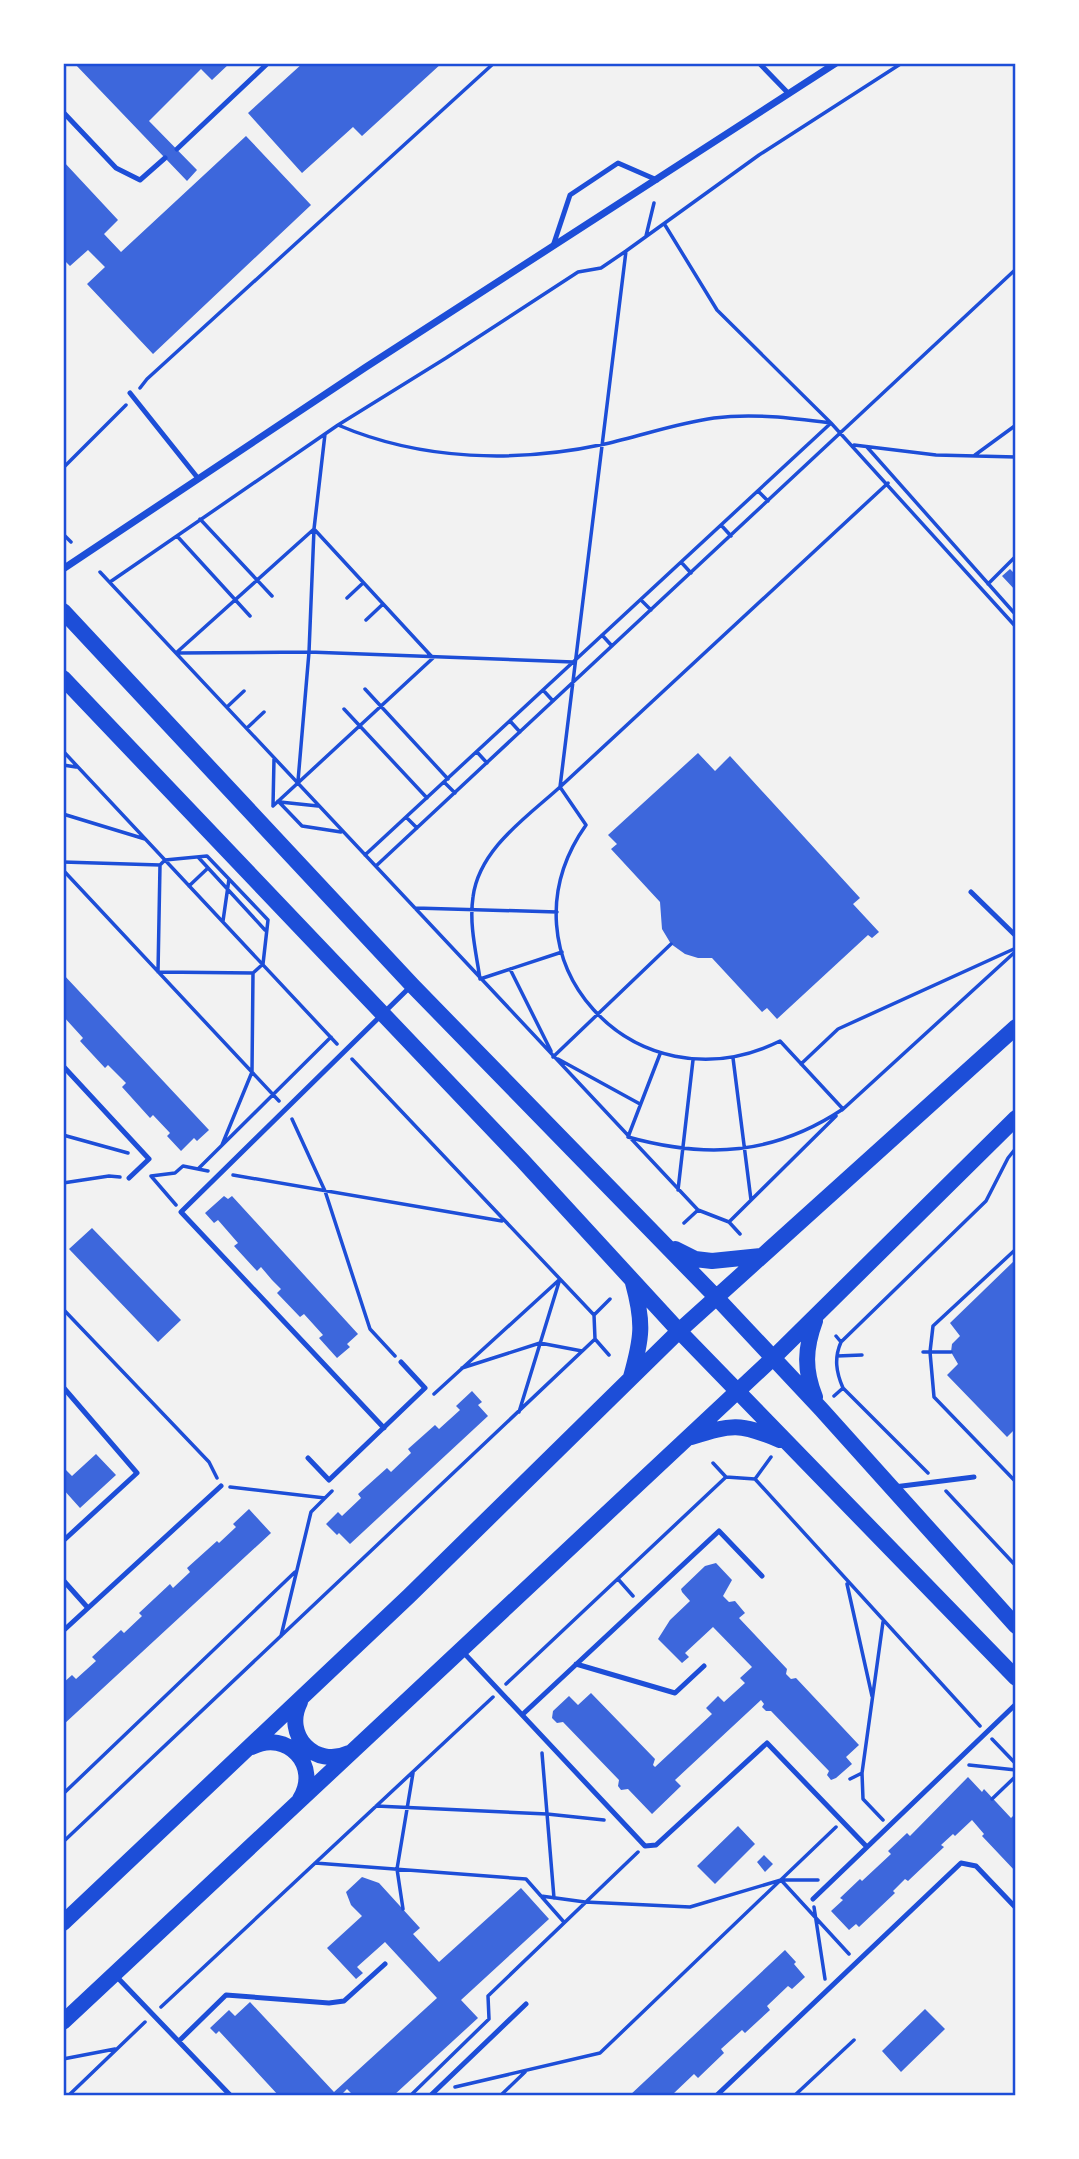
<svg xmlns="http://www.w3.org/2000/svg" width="1079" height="2159" font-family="Montserrat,sans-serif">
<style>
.building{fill:#3d67dc}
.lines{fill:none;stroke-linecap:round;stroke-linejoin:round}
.path{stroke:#1d4ed8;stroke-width:3.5}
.service{stroke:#1d4ed8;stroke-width:5}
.minor{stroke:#1d4ed8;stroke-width:7}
.primary{stroke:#1d4ed8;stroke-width:16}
.neatline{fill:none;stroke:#1d4ed8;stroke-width:2.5}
</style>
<rect width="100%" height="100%" fill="#f2f2f2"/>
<path class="building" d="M74 63H230L212 80 201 69 149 121 197 170 187 181Z
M303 63H442L362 136 353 127 302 173 248 113Z
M246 136 311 205 153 354 87 284 105 267 88 250 70 266 63 259V161L118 220 104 234 121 252Z
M1010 569 1016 575V591L1002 576Z
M698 753 715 771 730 756 860 898 853 904 879 932 872 938 868 935 777 1019 767 1008 762 1012 712 958H698L685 954 671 944 662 929 660 902 611 849 617 844 608 835Z
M63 974 209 1130 197 1141 194 1138 181 1151 167 1136 170 1133 153 1115 150 1118 122 1087 126 1083 108 1065 105 1068 80 1041 83 1038 63 1016Z
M224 1196 228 1199 232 1196 358 1334 347 1344 350 1347 337 1358 319 1338 323 1335 304 1314 300 1317 277 1293 281 1289 272 1280 261 1267 257 1271 234 1246 238 1243 218 1220 214 1223 205 1213Z
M92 1228 181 1320 158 1342 69 1249Z
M1016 1259V1428L1007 1437 947 1375 958 1364 951 1352 952 1344 960 1336 950 1323Z
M472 1391 482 1402 478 1405 488 1416 350 1544 339 1533 337 1535 326 1524 338 1512 342 1516 361 1498 358 1494 387 1468 391 1472 411 1453 408 1449 435 1425 439 1429 460 1410 456 1406Z
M96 1454 116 1475 80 1508 63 1489V1467L72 1476Z
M249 1509 271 1533 63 1725V1683L72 1675 76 1679 96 1661 92 1657 121 1630 124 1633 142 1616 139 1613 170 1584 173 1588 190 1572 187 1568 217 1541 219 1543 236 1527 233 1524Z
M716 1563 732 1580 723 1596 729 1602 735 1601 745 1613 739 1618 787 1669 786 1674 791 1679 796 1678 859 1745 846 1757 852 1764 836 1778 831 1780 827 1775 829 1771 771 1711H766L762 1707 764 1704 761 1700 675 1780 681 1786 652 1814 628 1789 621 1790 618 1786 619 1780 563 1722 557 1723 552 1718 553 1711 569 1696 578 1705 591 1693 655 1759 653 1765 655 1767 712 1714 706 1708 718 1696 724 1702 745 1683 740 1678 752 1667 713 1627 685 1653 689 1657 682 1663 658 1639 670 1620 690 1601 682 1592 681 1589 705 1566Z
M968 1777 982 1792 984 1789 1011 1818 1013 1816 1016 1819V1872L982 1836 984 1834 972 1820 955 1836 953 1834 941 1845 944 1847 908 1881 905 1879 893 1891 895 1893 859 1927 856 1924 849 1930 831 1911 843 1900 840 1898 860 1879 862 1881 891 1854 888 1851 907 1833 910 1836Z
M738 1826 755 1844 715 1884 697 1866Z
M764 1855 773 1864 765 1872 757 1862Z
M362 1877 379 1883 420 1928 413 1934 439 1962 521 1888 549 1919 461 2000 478 2018 393 2096H354L347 2089 340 2096H279L219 2031 216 2034 210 2028 229 2010 235 2016 250 2002 334 2092 437 1998 385 1942 357 1967 363 1973 356 1979 327 1948 362 1916 351 1905 346 1892Z
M785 1950 796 1962 794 1964 805 1977 792 1989 788 1986 767 2006 770 2010 745 2033 742 2030 721 2049 724 2053 698 2078 694 2074 673 2094 675 2096H629Z
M925 2009 945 2029 901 2072 882 2051Z"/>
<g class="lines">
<path class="path" d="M646 236 654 203
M140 388 147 379 494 63
M338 425C422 461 517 463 605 444 641 436 677 423 714 418 753 413 792 418 831 423L1016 627
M854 445 936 455 1016 457
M867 447 1016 615
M975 455 1016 425
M63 468 126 405
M758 491 768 501
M200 519 272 596
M721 525 731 536
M63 534 71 542
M177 536 250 616
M681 562 691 573
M100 572 698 1210
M110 582 338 425 446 358 578 272 601 268 626 251 759 155 902 63
M988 584 1016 556
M347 598 363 583
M641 600 651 610
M366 620 383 604
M602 635 612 646
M176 653 314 529 433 658 273 806
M178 653 309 652 573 662
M365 689 448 779
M543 690 553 701
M227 707 244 691
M344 709 427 798
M510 721 520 732
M247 728 264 712
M63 751 337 1044
M477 752 487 763
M63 765 76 767
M298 781 309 652 314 529 325 434
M444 782 455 793
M278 801 302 826 341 832
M280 802 318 806
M273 806 274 759
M63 814 145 839
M406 817 417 828
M365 855 831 423 717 310 665 225
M198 857 265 930
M63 862 160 865
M376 866 1016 269
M63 870 279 1101
M189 886 208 868
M415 908 557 912
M223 921 229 879
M562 952 480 979C476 952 469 924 473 897 479 849 527 817 560 787L626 251
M510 969 551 1051
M660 1054 628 1137C707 1159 774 1155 843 1109L780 1041C634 1113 493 957 586 825L560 787 888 483
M553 1057 671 944
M733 1058 751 1200
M352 1059 594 1315
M558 1059 640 1104
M801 1064 838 1029 1016 948
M842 1110 1016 951
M292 1119 325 1191 370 1329 395 1356
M63 1135 128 1153
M222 1145 252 1072 253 973 263 964 268 920 207 856 165 860 160 865 158 972 253 973
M198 1169 331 1037
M233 1175 502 1221
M151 1176 175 1173 183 1166 208 1171
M151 1176 176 1205
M63 1183 109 1176 120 1177
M678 1190 693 1060
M729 1222 836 1116
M684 1223 698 1210 729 1222 740 1234
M1016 1249 933 1326 930 1352 934 1397 1016 1482
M63 1309 209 1462 217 1478
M841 1342 986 1201 1008 1158 1016 1148
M923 1352H951
M609 1355 595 1339 594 1315 610 1299
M837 1356 862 1355
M462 1368 540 1343 582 1351
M843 1388 928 1473
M434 1394 559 1280
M834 1396 843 1388C836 1372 834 1358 841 1342L836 1336
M519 1412 559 1282
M713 1463 726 1477 755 1479 771 1457
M755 1479 980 1726
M230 1487 325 1498
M946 1491 1016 1566
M618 1579 633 1596
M847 1584 872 1696
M883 1622 862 1773 863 1799 883 1820
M281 1636 311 1512 332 1491
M506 1684 726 1477
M992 1739 1016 1764
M542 1753 554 1898
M969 1765 1016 1770
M850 1779 862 1773
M63 1794 295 1572
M992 1799 1016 1776
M376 1806 547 1814 604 1820
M63 1842 595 1339
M315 1863 526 1879 563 1921
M781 1880 849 1954
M541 1896 585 1902 690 1907 781 1880H818
M814 1907 825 1979
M403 1909 397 1869 413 1773
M161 2007 493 1697
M63 2059 115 2049
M455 2087 600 2053 836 1827
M68 2096 145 2022
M410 2096 489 2019 488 1996 638 1852
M500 2096 525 2072
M794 2096 854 2040"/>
<path class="service" d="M759 63 789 94
M63 112 116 168 140 180 165 158
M177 149 268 63
M553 246 570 195 618 163 657 180
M130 393 197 477
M971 892 1016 936
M63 1066 149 1159 129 1178
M63 1387 137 1473 63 1541
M384 1428 181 1212 410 987
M308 1458 329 1480 425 1388 401 1362
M894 1487 974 1477
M63 1580 88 1608
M63 1631 221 1486
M463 1652 645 1846 656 1845 767 1743 867 1847
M576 1664 675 1693 704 1666
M523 1714 719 1531 762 1576
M813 1899 1016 1704
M115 1975 231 2096
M179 2041 226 1995 329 2003 344 2001 385 1964
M430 2096 526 2004
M716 2096 961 1863 976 1866 1016 1908"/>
<path class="minor" d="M63 569 366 367 836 63"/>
<path class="primary" d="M63 611 412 985 716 1297 821 1409 1016 1626
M63 678 522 1160 679 1331 1016 1678
M675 1249 695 1259 712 1261 761 1256
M815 1321C805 1348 804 1370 815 1397
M631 1377C642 1338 644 1323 633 1283
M691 1437C733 1424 739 1423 780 1440
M300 1702C283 1735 315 1769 349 1753
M252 1747C287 1729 321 1766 300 1799
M63 1923 409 1596 679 1331 1016 1027
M63 2022 773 1358 1016 1118"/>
</g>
<rect width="1079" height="2159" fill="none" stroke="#ffffff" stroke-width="130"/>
<rect x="65" y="65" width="949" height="2029" class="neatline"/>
</svg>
